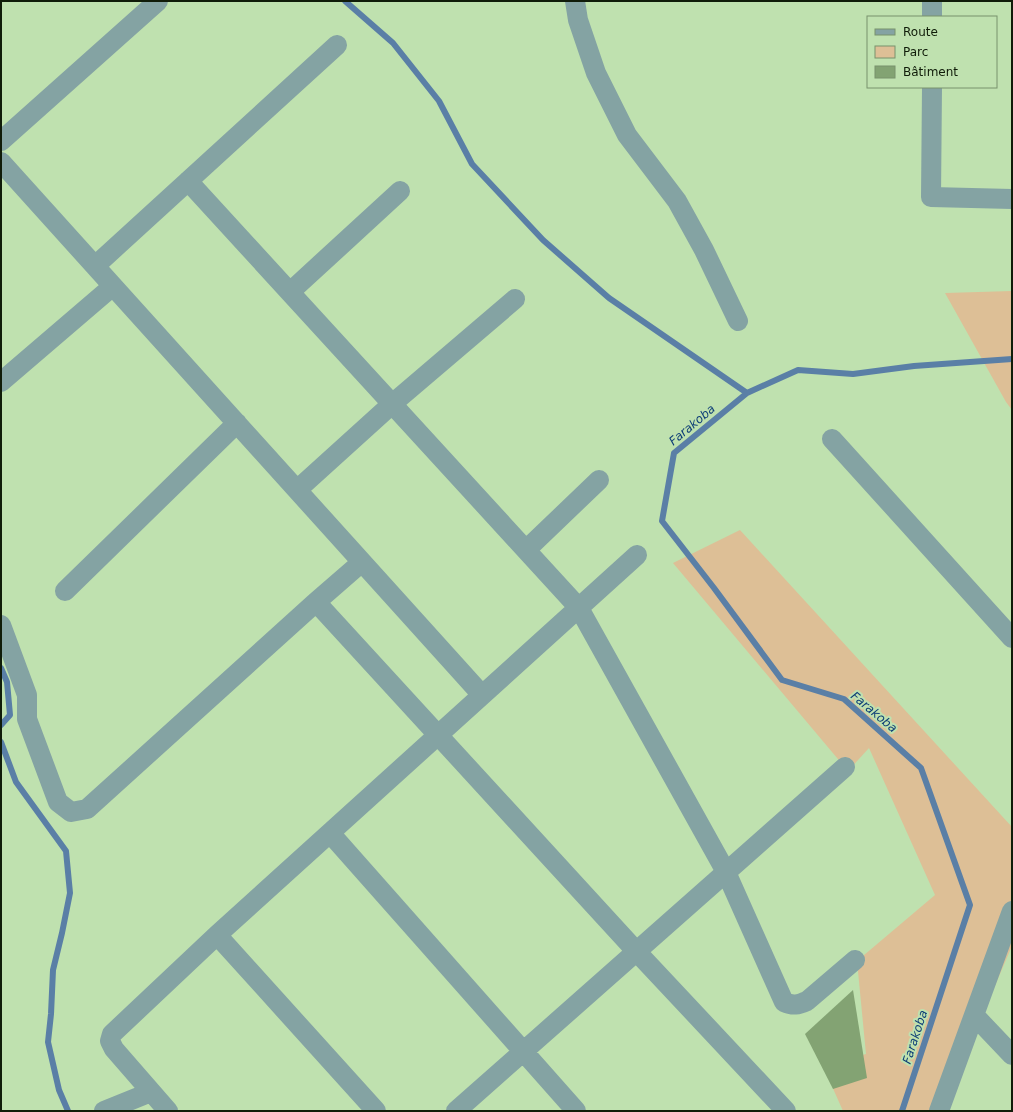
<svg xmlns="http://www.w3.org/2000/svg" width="1013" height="1112" font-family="'DejaVu Sans',sans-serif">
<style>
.green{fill:#ddbf96}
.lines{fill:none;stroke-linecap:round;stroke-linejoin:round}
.stream{stroke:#5a7fa6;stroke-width:6}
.building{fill:#83a373}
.minor{stroke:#84a3a3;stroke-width:20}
.labels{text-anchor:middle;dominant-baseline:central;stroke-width:4;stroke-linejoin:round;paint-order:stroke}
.water-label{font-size:12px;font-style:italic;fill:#0d3d76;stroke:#bfe1af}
</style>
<rect width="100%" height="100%" fill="#bfe1af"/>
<path class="green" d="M1012 291V410L1006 402 945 293Z
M740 530 1012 827V946L941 1111H843L823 1066 866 1054 857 961 935 895 869 748 848 771 673 563Z"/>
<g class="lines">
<path class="stream" d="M345 1 393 43 439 101 472 164 543 240 609 298 747 393
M1 668 7 682 10 715 1 725
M1 742 16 782 66 851 70 893 62 933 53 970 51 1014 48 1042 59 1090 68 1111
M902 1111 970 905 921 768 844 699 782 680 714 588 662 521 674 453 747 393 798 370 853 374 914 366 1012 359"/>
</g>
<path class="building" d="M853 990 867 1078 833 1089 805 1034Z"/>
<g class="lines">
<path class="minor" d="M575 1 578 20 596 73 627 135 677 201 704 250 738 321
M932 17V1
M932 87 931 197 1012 199
M1 141 158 1
M1 162 482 695
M188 181 579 608 726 872 784 1002C793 1006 798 1005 807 1001L855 960
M95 266 337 45
M290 292 400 191
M1 382 113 286
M832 439 1012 638
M297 490 392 404 515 299
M526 550 599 480
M65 591 237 423
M316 602 636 951 786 1111
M1 625 27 695V719L58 802 71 812 87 809 316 602 362 562
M330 833 576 1111
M217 935 376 1111
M974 1015 1012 1055
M104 1111 151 1092
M168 1111 114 1049 110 1041 112 1034 217 935 637 555
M456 1111 845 767
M939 1111 1012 911"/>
</g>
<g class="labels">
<g class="water-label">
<text transform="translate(692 425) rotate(-40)">Farakoba</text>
<text transform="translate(874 712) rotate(40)">Farakoba</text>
<text transform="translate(915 1037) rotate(-72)">Farakoba</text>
</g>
</g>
<rect width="1013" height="1112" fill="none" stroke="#101c09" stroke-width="4"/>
<rect x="867" y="16" width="130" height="72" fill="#bfe1af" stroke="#79926d"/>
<rect x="875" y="29" width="20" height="6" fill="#84a3a3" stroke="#79926d"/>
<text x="903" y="36" font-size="12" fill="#101c09">Route</text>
<rect x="875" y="46" width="20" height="12" fill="#ddbf96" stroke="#79926d"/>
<text x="903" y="56" font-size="12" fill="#101c09">Parc</text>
<rect x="875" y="66" width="20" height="12" fill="#83a373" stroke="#79926d"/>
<text x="903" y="76" font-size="12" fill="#101c09">Bâtiment</text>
</svg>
